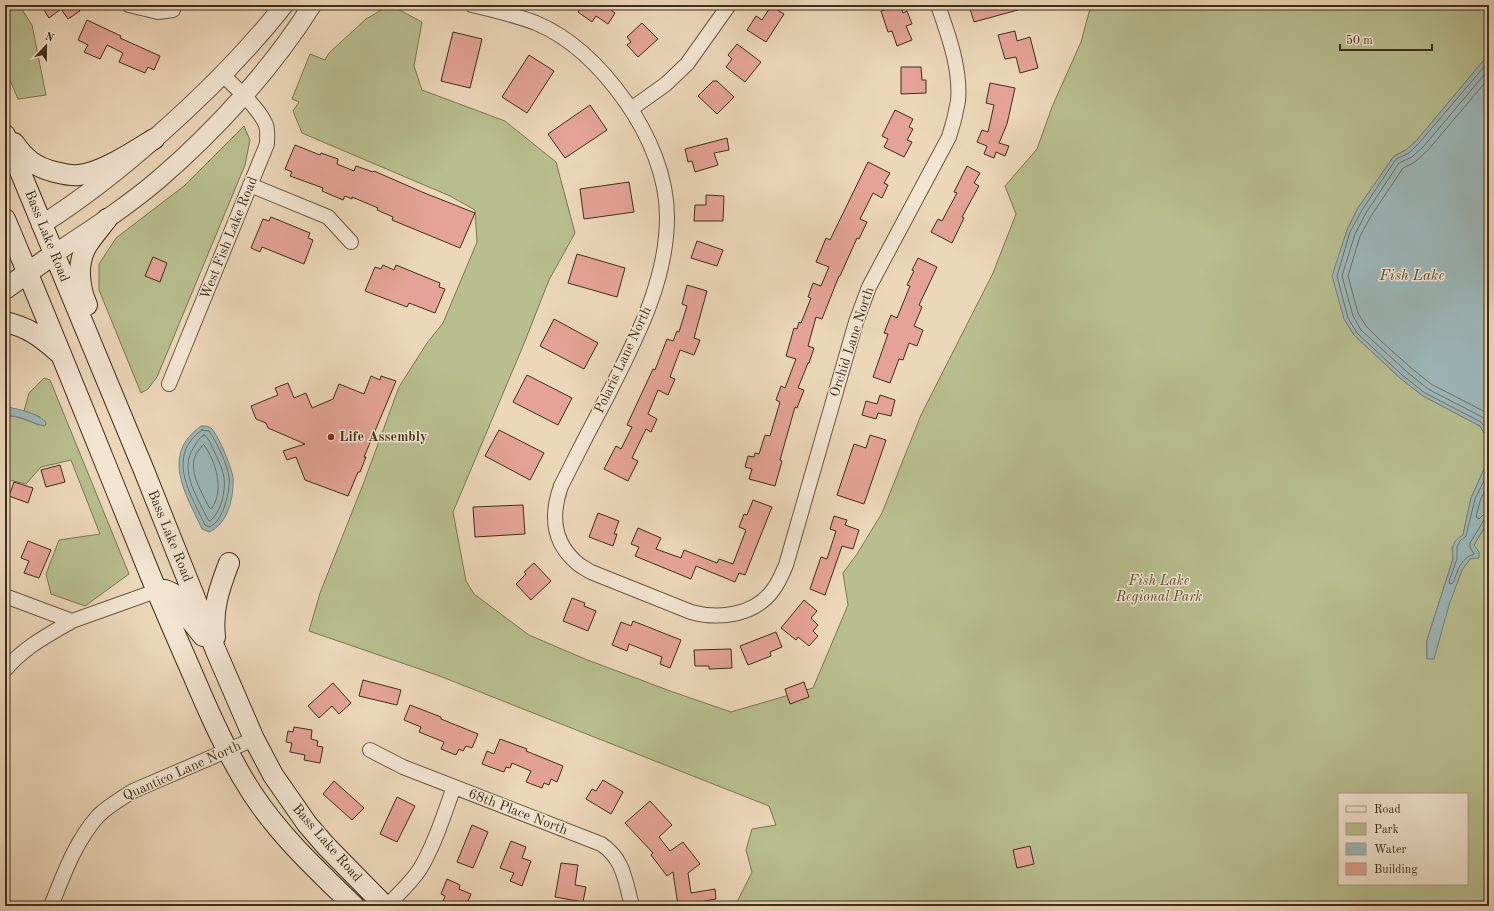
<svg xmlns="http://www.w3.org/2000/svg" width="1494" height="911" font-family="'Old Standard TT',serif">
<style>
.green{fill:#b8be8f;stroke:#7c7654;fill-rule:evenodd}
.water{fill:#9cb7b9;stroke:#778079}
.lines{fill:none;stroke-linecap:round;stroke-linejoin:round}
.shore{stroke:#6e7269;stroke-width:1}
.building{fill:#e4a396;stroke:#3f2e19}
.minor-casing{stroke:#6a5841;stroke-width:16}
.tertiary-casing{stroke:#6a5841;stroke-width:20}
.secondary-casing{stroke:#3f2e19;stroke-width:22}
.minor{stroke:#f3e5d2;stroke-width:14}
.tertiary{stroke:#f3e5d2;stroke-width:18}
.secondary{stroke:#f3e5d2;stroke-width:20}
.poi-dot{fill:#8f2418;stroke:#f3e5d2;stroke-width:1.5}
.labels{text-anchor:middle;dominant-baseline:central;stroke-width:3;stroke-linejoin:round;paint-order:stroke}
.street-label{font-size:14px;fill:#3f2e19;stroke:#f3e5d2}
.poi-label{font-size:14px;font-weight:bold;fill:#3f2e19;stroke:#f3e5d2;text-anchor:start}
.park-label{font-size:14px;font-style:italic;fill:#574b31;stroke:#f3e5d2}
.water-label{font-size:15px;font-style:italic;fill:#524939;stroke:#f3e5d2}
</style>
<rect width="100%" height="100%" fill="#ecd7b9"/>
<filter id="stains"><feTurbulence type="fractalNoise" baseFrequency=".005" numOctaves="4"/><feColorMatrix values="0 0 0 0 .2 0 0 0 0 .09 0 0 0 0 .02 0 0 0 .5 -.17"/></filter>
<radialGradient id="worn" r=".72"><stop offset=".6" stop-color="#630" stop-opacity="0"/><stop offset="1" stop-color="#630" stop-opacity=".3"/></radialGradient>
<path class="green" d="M5 5H19L32 25 46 95 18 99 5 68Z
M390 5 422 22 414 66 422 90 505 121 556 162 575 233 549 280 523 346 453 512 466 581 474 594 529 635 585 659 673 692 731 712 813 688 848 605 843 573 857 554 882 513 921 415 993 273 1016 214 1005 186 1037 149 1052 107 1081 42 1091 5H1489V54L1417 140 1406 150 1394 156 1358 208 1347 230 1344 319 1354 335 1400 378 1423 396 1480 426 1489 441V458L1471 498 1463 535 1452 547 1453 559 1427 640V659L1462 570 1470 559 1474 545 1489 520V906H735L752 872 746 850 752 829 776 825 769 806 437 675 309 631 320 593 364 482 399 387 427 343 443 323 477 242 475 210 450 196 302 133 293 111 299 102 292 99 310 54 325 60 329 53 366 19ZM1339 794H1467V884H1339Z
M244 126 250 140 245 165 157 377 148 389 141 393 99 290V264L116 238 184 186Z
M44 378 50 380 129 574 85 606 51 594 46 574 59 540 100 534 71 460 41 467 26 484 5 479V416C16 415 29 421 39 425L40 417 24 411 29 393Z"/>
<path class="water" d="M1489 54V441L1480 426 1423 396 1400 378 1354 335 1344 319 1332 276 1347 230 1358 208 1394 156 1406 150 1417 140Z
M5 407C16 408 41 414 46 423L45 426C32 424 19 414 5 416Z
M201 426C206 426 209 426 212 429 219 437 232 468 233 478 234 497 228 524 209 532L202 529C186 494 160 455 201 426Z
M1489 458V520L1474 545 1479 552V558L1470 559 1462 570 1449 605 1434 659H1427V640L1453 559C1452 547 1452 541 1463 535L1471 498Z"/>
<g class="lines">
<path class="shore" d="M1489 61 1420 142 1409 153 1396 159 1362 210 1350 232 1337 276 1348 318 1357 333 1402 375 1425 393 1481 422 1489 433
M1489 69 1424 146 1412 157 1399 163 1366 213 1355 234 1342 276 1353 316 1361 330 1406 371 1428 389 1484 418 1489 424
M1489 78 1428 150 1415 162 1403 168 1371 216 1360 236 1348 276 1358 313 1366 326 1381 341 1410 367 1431 384 1489 414
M202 430 209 431C217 443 227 463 229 477 230 488 227 498 224 508 221 515 217 524 209 527L205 525C191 495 165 456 202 430Z
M204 435C209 438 211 445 214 451 218 459 222 468 224 477 226 491 221 512 210 521L208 520C198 498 178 470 194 447 197 442 199 438 204 435Z
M204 445C216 461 225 492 211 509L209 507C202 493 189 473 195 456 196 453 200 449 202 446Z
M1489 470 1475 499 1466 536 1460 541 1457 547V559L1449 581 1450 584 1453 583C1458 570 1460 559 1474 554L1470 547V543L1484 520 1489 518
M1489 481 1480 501 1476 517 1479 519 1483 515 1489 513"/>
</g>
<path class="building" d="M41 5H76L80 11 68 19 61 9 49 18Z
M583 5H604L615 13 608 24 596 16 592 22 578 12Z
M900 5 903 13 907 11 912 24 906 26 912 40 897 46 892 31 888 32 881 11Z
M969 5H1024L1025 8 974 22Z
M771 6 784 14 766 42 747 30 756 16 762 20Z
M87 20 121 36 120 38 160 56 154 70 148 67 145 73 119 62 123 53 107 45 100 59 84 52 88 45 78 40Z
M642 23 658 39 638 57 627 45 631 42 627 37Z
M1015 31 1017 41 1030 37 1038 68 1020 73 1016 57 1005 59 998 35Z
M453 32 482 39 470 88 441 81Z
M737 44 761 62 745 82 726 67 732 59 728 55Z
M529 55 554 71 527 113 502 97Z
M901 67H921L922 80H926V93L901 94Z
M713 81H717L734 97 717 114 698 96Z
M990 83 1015 88 1007 124 999 143 1009 146 1005 156 996 152 994 158 984 154 987 146 977 142 982 130 988 132 994 105 986 103Z
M590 105 607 130 565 158 548 134Z
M895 110 913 119 909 127 913 129 907 140 912 142 904 157 884 147 888 139 882 136Z
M727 138 729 150 714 153 718 165 695 172 692 161 688 162 685 149Z
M295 145 320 155 321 153 338 159 337 164 354 171 356 166 373 172 374 171 422 192 475 213 460 248 392 220 393 217 377 210 378 208 352 197V199L345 196 343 200 322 191 323 188 290 176 292 172 285 169Z
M868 162 890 173 884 183 888 185 882 198 873 193 860 219 867 222 859 239 857 238 840 276H839L822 319 816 317 808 346 814 348 809 363H808L798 388 804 390 797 408 795 407 780 460 782 461 775 486 749 479 752 469 745 467 748 456 754 457 755 453 759 454 765 435 770 436 780 402 776 400 781 386 785 388 796 359 786 356 794 328 797 329 799 322 801 323 811 298 808 297 813 283 821 286 829 267 816 262 826 238 830 240Z
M967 166 980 173 974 183 979 186 962 217 964 218 952 243 931 232 938 219 942 221 957 193 954 192Z
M629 182 634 212 584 219 580 189Z
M706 195 724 196 723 221H694L695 205H706Z
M271 217 310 233 308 238 313 240 304 264 262 247 260 252 251 248 263 219 269 221Z
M697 241 723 250 717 266 691 258Z
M577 254 625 268 617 297 568 283Z
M153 257 167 263 160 282 145 276Z
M918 258 937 267 919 305 922 307 914 326 923 330 917 346 909 343 903 360 899 359 890 383 873 377 888 334 884 333 891 315 897 318 910 286 907 285 914 271 912 270Z
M383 265 394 270 396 265 440 283 439 287 445 289 435 313 409 303 407 307 365 291 375 267 381 269Z
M687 285 707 291 694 338 700 340 694 355 680 350 670 377 675 379 668 395 658 390 648 414 657 419 651 432 646 429 632 458 638 461 628 481 604 469 616 446 621 449 632 427 627 425 653 369 655 370 667 339 673 341 677 331 679 332 687 306 682 304Z
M554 319 598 343 584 369 540 346Z
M527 375 572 398 558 425 513 402Z
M371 376 380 380 381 376 396 381 364 457H366L360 472H358L348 496 305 480 296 457 287 460 283 451 305 444 268 428 266 423 256 419 251 406 278 395 275 388 288 383 294 398 306 393 312 408 333 399 339 384 364 394Z
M880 395 895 400 891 416 878 413 876 419 862 415 866 401 877 404Z
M499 430 544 453 530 480 485 456Z
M870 435 886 440 864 504 837 495 854 444 866 448Z
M60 465 65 482 46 487 41 470Z
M14 482 33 488 28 503 9 496Z
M753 500 772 507 745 575 739 573 735 582 696 566 691 579 635 556 639 547 631 544 638 528 661 538 656 549 681 558 684 550 717 563 719 559 733 564 746 530 739 527 744 514 747 515Z
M523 505 525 534 475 537 473 507Z
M598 513 619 521 614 534H617L613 546 589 537Z
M834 516 847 520 845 525 859 530 853 549 842 546 825 595 810 589 821 557 827 559 836 531 830 529Z
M28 541 51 550 39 578 24 573 29 561 21 558Z
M534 563 551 581 531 600 516 584 526 574 524 572Z
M572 598 585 603 584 606 596 611 588 631 563 621Z
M804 600 817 611 811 618 818 625 813 631 818 636 809 646 798 637 796 640 781 628Z
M633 621 681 640 670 668 660 664 662 657 629 644 627 651 612 645 621 622 631 626Z
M776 632 782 647 770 652 771 656 748 665 740 646Z
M731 649 732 668 709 669V666H695L694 650Z
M363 680 401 690 397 705 359 696Z
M804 682 809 697 790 704 785 689Z
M333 683 351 703 339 714 332 706 319 718 308 706Z
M410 705 441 717V719L478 734 472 748 466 746 463 751 459 749 456 755 441 749 444 742 419 732 421 727 404 720Z
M294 727 312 730 311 739 318 741 317 746 323 747 320 763 304 760 305 755 290 752 292 743 286 742 288 731 293 732Z
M500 739 527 749 526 751 563 766 557 782 551 779 549 785 544 783 542 788 526 782 531 771 512 763 510 768 506 767 504 772 482 764 487 751 494 754Z
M603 780 623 792 611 814 586 799 592 789 596 791Z
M334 781 364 808 352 820 323 794Z
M397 797 415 806 397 842 380 834Z
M650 801 672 825 659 837 670 851 683 842 700 864 688 873 691 893 715 889 716 899 704 901 705 906H678L673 872 667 876 651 855 653 853 625 823Z
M472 825 488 832 473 868 457 862Z
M511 841 526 847 522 858 531 861 522 886 510 881 514 873 500 868Z
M1030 846 1034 864 1017 868 1013 850Z
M561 863 578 865 575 885 586 887 583 902 555 897Z
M447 879 460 885 459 889 471 894 466 906H441L445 896 441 894Z"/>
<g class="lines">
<defs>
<path id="minor" d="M129 5 158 12 173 10
M472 5C493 10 515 15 536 23 574 39 602 68 626 102 649 135 667 176 667 217 667 280 637 337 610 391 593 423 577 454 561 486 551 514 552 541 576 562 580 566 586 569 591 572L691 612C720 620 755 615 773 590 779 582 782 574 786 565L856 322 869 287 949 137C953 125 956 113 958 101 961 68 948 35 938 5
M631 109 666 84 687 64 729 5
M250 185 328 217 351 242
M169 384 267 144C267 137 268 131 266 125 259 108 236 88 223 75
M5 596 72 621 156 591
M5 670C23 648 48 635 72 621
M370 750 403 767 601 844C624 859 625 881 632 906
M51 906C64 874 75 842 98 816 108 806 122 798 133 791L254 739
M387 906C398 894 411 883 420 869 435 844 444 814 454 787"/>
<path id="tertiary" d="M41 225C84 198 124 166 162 132 206 93 247 52 284 5
M54 254C89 231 125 208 158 180 215 131 272 69 312 5"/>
<path id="secondary" d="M5 135 143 468 216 651 254 739 273 775 307 824 326 846 385 906
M14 143C25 159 35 167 55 172 63 174 71 176 79 175 102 173 134 151 154 139
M5 219C52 330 96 441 141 552 157 593 175 634 193 675 210 715 228 756 252 793 280 836 318 871 354 906
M5 289 54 254
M87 305C79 287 76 262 88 244 94 235 101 227 107 219
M5 322C28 327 41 337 58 352
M156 591 165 590 172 593 177 599 183 611 203 636
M215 637C212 609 219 589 229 563"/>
</defs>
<use href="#minor" class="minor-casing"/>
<use href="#tertiary" class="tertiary-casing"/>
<use href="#secondary" class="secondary-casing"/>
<use href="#minor" class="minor"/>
<use href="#tertiary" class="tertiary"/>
<use href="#secondary" class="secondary"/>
</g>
<circle class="poi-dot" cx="331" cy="437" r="4"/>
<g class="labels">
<g class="street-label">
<text transform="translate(47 236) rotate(68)">Bass Lake Road</text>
<text transform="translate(229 238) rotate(-68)">West Fish Lake Road</text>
<text transform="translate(852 342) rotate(-72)">Orchid Lane North</text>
<text transform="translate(623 360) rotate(-65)">Polaris Lane North</text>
<text transform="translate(170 536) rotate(68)">Bass Lake Road</text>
<text transform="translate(182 771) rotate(-24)">Quantico Lane North</text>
<text transform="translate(518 812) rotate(21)">68th Place North</text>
<text transform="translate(327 843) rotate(49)">Bass Lake Road</text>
</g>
<g class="poi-label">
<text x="339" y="437">Life Assembly</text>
</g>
<g class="park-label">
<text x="1159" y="581">Fish Lake<tspan x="1159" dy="16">Regional Park</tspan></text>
</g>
<g class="water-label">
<text x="1412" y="276">Fish Lake</text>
</g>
</g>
<rect width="1494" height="911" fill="none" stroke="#ecd7b9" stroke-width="20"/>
<rect x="6" y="6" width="1482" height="899" fill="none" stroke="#3f2e19" stroke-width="2"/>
<rect x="10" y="10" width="1474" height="891" fill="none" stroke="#3f2e19"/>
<rect x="1338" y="793" width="130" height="92" fill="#f3e5d2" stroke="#ab9c88"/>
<rect x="1346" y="806" width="20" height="6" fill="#f3e5d2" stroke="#ab9c88"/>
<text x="1374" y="813" font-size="12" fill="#3f2e19">Road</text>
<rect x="1346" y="823" width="20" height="12" fill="#b8be8f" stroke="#ab9c88"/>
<text x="1374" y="833" font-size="12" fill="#3f2e19">Park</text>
<rect x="1346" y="843" width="20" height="12" fill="#9cb7b9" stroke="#ab9c88"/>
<text x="1374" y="853" font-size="12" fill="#3f2e19">Water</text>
<rect x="1346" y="863" width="20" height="12" fill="#e4a396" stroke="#ab9c88"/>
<text x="1374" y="873" font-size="12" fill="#3f2e19">Building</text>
<g transform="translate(46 46) rotate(22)" stroke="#f3e5d2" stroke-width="3" paint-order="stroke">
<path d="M0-3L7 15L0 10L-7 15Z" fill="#3f2e19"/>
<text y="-6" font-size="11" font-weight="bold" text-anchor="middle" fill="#3f2e19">N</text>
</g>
<path d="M1340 44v6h92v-6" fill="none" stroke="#3f2e19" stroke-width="2"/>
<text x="1346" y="44" font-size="12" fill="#3f2e19" stroke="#f3e5d2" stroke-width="3" paint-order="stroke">50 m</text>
<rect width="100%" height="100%" filter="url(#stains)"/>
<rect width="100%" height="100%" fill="url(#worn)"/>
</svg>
